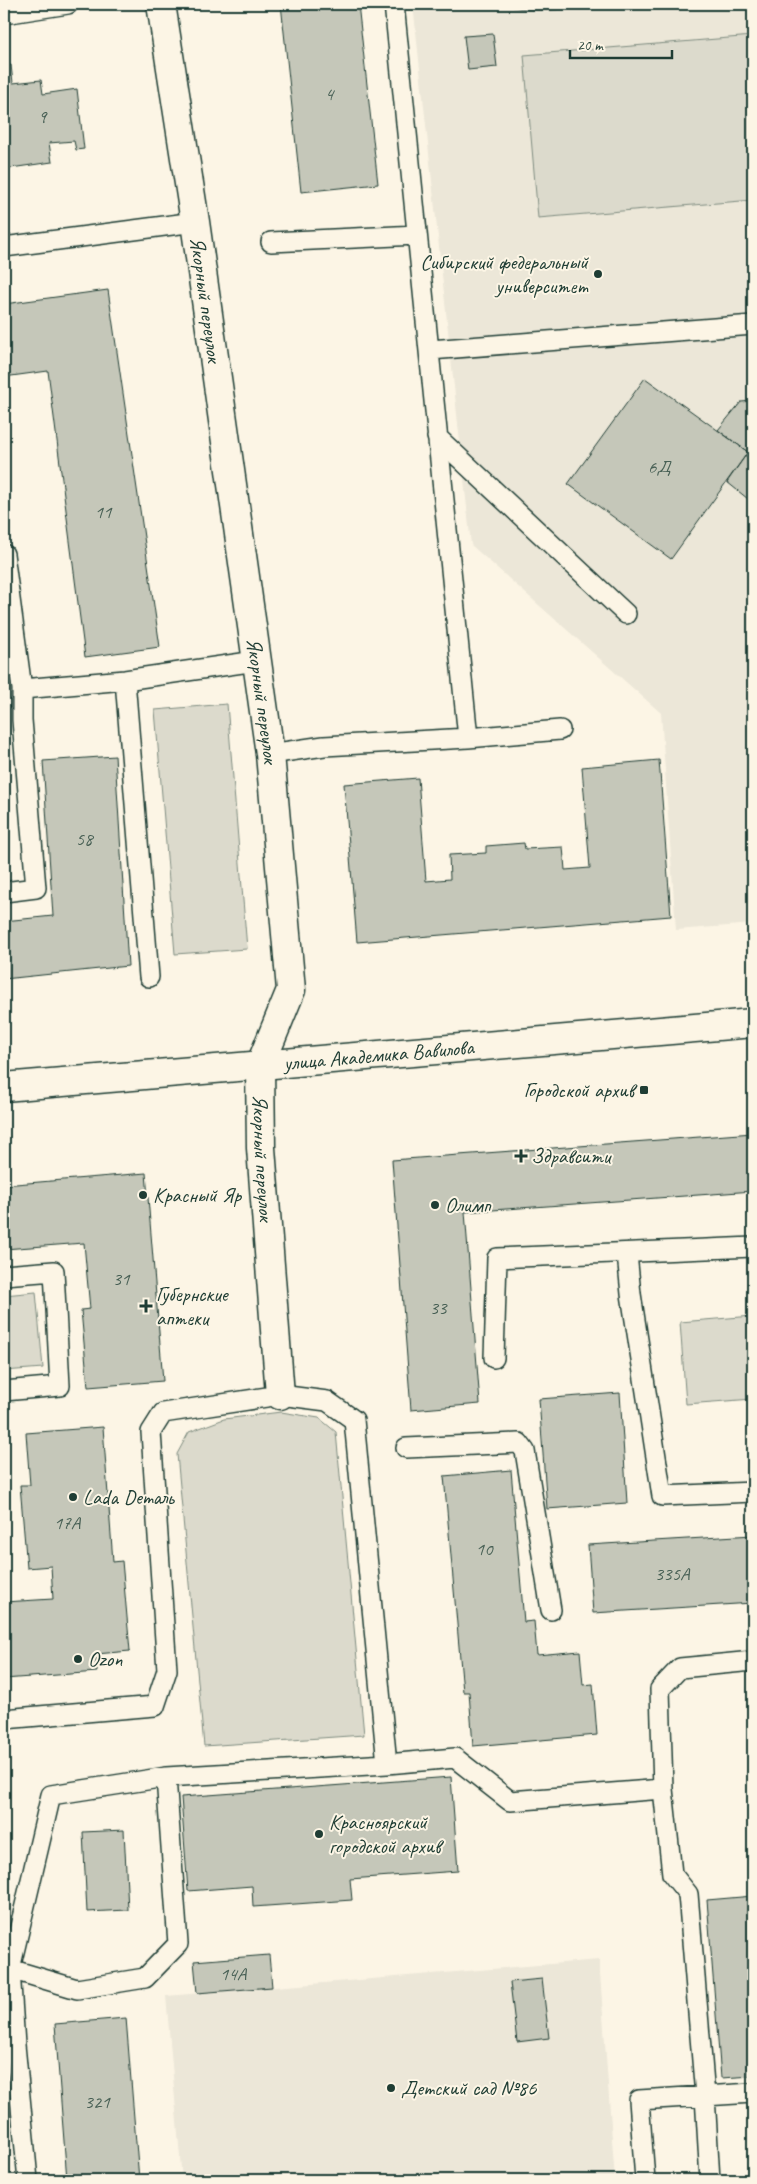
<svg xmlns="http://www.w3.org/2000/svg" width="757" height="2184" font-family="Caveat,sans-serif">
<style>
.built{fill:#ece7d8}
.green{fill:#dcdacc;stroke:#7e8c80}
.building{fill:#c5c7b9;stroke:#1f3d34}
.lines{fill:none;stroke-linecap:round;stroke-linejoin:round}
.lane-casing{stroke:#1f3d34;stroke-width:22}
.street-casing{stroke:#1f3d34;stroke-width:31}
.secondary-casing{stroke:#1f3d34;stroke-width:31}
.lane{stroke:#fcf5e5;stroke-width:19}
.street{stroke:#fcf5e5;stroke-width:28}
.secondary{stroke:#fcf5e5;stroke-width:28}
.poi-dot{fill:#1f3d34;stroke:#fcf5e5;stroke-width:2}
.labels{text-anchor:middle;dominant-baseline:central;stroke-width:4;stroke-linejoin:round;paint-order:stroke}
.number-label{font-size:19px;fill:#486055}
.poi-label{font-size:21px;fill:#1f3d34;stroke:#fcf5e5;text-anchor:start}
.street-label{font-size:21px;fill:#1f3d34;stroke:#fcf5e5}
</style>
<rect width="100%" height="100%" fill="#fcf5e5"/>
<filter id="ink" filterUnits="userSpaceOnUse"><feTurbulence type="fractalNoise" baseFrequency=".02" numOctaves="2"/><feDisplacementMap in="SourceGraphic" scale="10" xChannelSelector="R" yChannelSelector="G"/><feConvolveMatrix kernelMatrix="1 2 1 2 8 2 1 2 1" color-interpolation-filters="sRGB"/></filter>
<g filter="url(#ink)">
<path class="built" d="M413 4H753V924L676 930 661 713 471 545Z
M599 1960 615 2180H182L166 1996Z"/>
<path class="green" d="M504 4H600C568 9 535 15 504 4Z
M753 36V200L538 218 524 55Z
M227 704 247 949 175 954 155 710Z
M36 1292 43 1368 4 1371V1295Z
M753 1316V1399L686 1404 680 1322Z
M281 1412 319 1418 336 1432 364 1735 204 1746 177 1454 189 1432 224 1419Z"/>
<path class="building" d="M281 4H358L378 184 301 192Z
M493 34 497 67 468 70 464 36Z
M11 65 13 83 41 80 43 94 77 89 84 149 76 150 74 141 49 143 52 162 4 169V66Z
M108 290 160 647 85 657 48 371 4 377V304Z
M645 378 748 452 671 559 568 484Z
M753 401V503L727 482 748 452 718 430 741 402Z
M115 756 128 966 4 979V921L53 916 43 761Z
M659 760 671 916 357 942 344 784 418 778 426 881 450 879 449 855 486 853V846L524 843 525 849 563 847 565 870 590 868 582 767Z
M753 1133V1191L465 1212 480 1404 411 1410 392 1160Z
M146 1173 163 1381 88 1387 81 1310 90 1309 84 1243 4 1249V1185Z
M620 1393 627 1503 547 1509 539 1399Z
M103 1427 113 1562 122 1561 130 1651 96 1654 97 1672 4 1679V1602L53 1599 51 1566 27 1568 20 1485H30L26 1433Z
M511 1470 524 1622 534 1621 537 1655 580 1651 583 1685 593 1684 597 1735 473 1746 469 1692H463L444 1476Z
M753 1535V1603L593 1613 588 1545Z
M451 1777 458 1871 350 1879 352 1900 253 1907 252 1886 188 1891 181 1797Z
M124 1830 128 1910 87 1912 83 1832Z
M753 1896V2076L721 2078 707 1900Z
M269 1955 272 1987 197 1993 194 1961Z
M542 1979 549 2038 517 2042 510 1982Z
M126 2018 139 2180H67L55 2024Z"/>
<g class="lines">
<defs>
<path id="lane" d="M4 14 68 4
M271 242 417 235
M4 247 195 222
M430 350 753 325
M437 437 626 614
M4 554 22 689 125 680 256 661
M125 680 149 977
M468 738 560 730
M270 754 324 746 468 738 394 4
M4 892 36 888 22 720V689
M627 1254 631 1294 662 1496 753 1492
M4 1275 54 1271 60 1386 4 1391
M494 1358 497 1258 753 1247
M406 1448 519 1443 525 1451 551 1610
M4 1719 155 1706 167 1670 151 1432 163 1413 280 1395 327 1401 354 1420 387 1764
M10 1969 77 1989 145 1978 178 1944 166 1777
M28 2180 15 2045 10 1969 51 1795 166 1777 387 1764 455 1758 510 1801 663 1789
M645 2180 639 2100 753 2093
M710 2180 705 2096 688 1894 672 1874 663 1789 660 1689 680 1668 753 1661"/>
<g id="street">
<path id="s1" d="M161 4 195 222 270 754 291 990 260 1066 261 1148 280 1395"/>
</g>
<g id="secondary">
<path id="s2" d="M4 1087 753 1023"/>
</g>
</defs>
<use href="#lane" class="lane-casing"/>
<use href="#street" class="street-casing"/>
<use href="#secondary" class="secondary-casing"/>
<use href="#lane" class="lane"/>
<use href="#street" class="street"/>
<use href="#secondary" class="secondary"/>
</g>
</g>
<g class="poi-dot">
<circle cx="598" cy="274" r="5"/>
<rect x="639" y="1085" width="10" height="10" rx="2.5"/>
<path d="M518.5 1148.5h5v5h5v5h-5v5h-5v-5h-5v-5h5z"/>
<circle cx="143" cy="1195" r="5"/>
<circle cx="435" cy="1205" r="5"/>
<path d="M143.5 1298.5h5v5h5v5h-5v5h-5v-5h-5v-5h5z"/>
<circle cx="73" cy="1497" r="5"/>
<circle cx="78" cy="1659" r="5"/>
<circle cx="319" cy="1834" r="5"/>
<circle cx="391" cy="2088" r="5"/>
</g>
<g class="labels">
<g class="number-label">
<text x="329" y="94">4</text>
<text x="42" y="117">9</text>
<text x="659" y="467">6Д</text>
<text x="103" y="512">11</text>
<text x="84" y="839">58</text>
<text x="121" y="1279">31</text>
<text x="438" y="1308">33</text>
<text x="67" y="1523">17А</text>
<text x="484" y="1549">10</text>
<text x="672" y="1574">335А</text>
<text x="233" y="1974">14А</text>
<text x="97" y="2102">321</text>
</g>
<g class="poi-label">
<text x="588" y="262" text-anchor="end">Сибирский федеральный<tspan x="588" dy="24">университет</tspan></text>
<text x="634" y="1090" text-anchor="end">Городской архив</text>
<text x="531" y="1156">Здравсити</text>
<text x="153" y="1195">Красный Яр</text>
<text x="445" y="1205">Олимп</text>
<text x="156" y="1294">Губернские<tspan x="156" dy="24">аптеки</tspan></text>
<text x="83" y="1497">Lada Dеталь</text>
<text x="88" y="1659">Ozon</text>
<text x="329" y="1822">Красноярский<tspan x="329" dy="24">городской архив</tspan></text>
<text x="401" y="2088">Детский сад №86</text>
</g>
<g class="street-label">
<text stroke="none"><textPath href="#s1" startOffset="299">Якорный переулок</textPath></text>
<text stroke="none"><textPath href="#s1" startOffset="704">Якорный переулок</textPath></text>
<text stroke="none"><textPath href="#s2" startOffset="376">улица Академика Вавилова</textPath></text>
<text stroke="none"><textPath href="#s1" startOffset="1169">Якорный переулок</textPath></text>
</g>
</g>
<rect width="757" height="2184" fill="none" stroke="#fcf5e5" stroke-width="20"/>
<rect x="10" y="10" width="737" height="2164" fill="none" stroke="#1f3d34" stroke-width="2" filter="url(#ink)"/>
<path d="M570 50v8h102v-8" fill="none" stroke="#1f3d34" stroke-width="2.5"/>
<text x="577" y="50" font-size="15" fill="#1f3d34" stroke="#fcf5e5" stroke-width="4" paint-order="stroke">20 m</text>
</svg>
